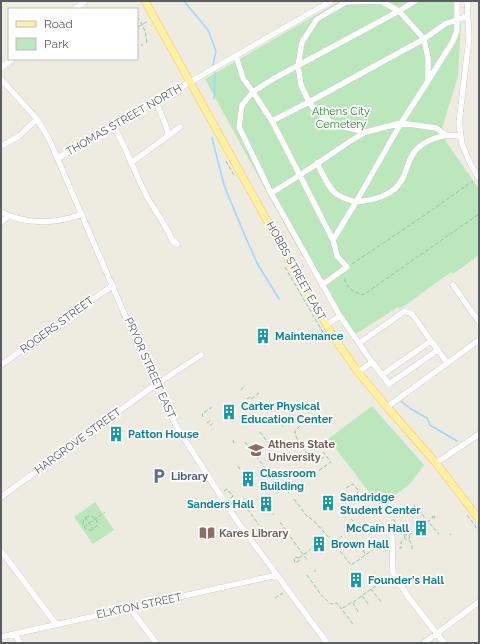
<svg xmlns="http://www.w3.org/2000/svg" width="480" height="644" font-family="Raleway,sans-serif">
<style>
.green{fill:#bce7bc}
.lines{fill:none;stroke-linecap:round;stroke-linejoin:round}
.stream{stroke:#a0d6ff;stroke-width:1.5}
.minor-casing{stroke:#b7babf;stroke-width:6}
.major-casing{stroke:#fac84e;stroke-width:8}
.path{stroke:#93c6a1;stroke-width:1;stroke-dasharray:4 2;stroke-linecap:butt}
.minor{stroke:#fff;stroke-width:5.5}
.major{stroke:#fff0a5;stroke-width:7}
.labels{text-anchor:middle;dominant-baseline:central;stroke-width:3.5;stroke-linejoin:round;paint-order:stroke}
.park-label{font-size:11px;fill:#2f8532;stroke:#fff}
.street-label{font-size:11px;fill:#5a5e63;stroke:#fff}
.culture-label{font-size:11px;font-weight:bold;fill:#0d838f;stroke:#fff;text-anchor:start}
.education-label{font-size:11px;font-weight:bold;fill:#785e54;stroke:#fff;text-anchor:start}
.service-label{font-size:11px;font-weight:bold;fill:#4e5e75;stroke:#fff;text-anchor:start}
</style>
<rect width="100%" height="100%" fill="#eeebe1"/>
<path class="green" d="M340 1H459L461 23 458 76 442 129 447 143 479 189V255L453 274 451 272 400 309 398 307 351 337 292 238 205 79Z
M372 406 424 465 410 484 380 506 328 439Z
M95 502 114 530 93 544 74 517Z"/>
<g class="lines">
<path class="stream" d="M184 1 208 30 216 51 213 65
M214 99 215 72
M212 138 224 185 243 231 257 263 279 299
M401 401 411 409 427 418 430 425 457 441"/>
<defs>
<path id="minor" d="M467 1 469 38 459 123 462 144 470 163 479 178
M75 9 85 1
M236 56 243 78 253 92 242 105 239 127 271 193
M1 68 12 59
M1 79 37 119 49 139 155 385 178 429 235 518 327 643
M428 81 453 41 457 31V1
M156 103C161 114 167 124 168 136
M272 121 309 102 424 39 445 24 468 16
M114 127C127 149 135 174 147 197 155 211 166 225 172 240L177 244
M1 146 19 136 37 119
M58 158 331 1
M131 163 180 127
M317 163C322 172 327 186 335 193 341 198 349 200 356 202L401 123 436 128 446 135 460 136
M1 212C25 225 57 224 82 214
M1 222 9 216
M333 240 356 202C374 200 394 196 403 178 408 167 409 156 418 148 426 140 436 138 446 135
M322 285 347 267 337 256 333 240 272 121 253 92 273 79 399 11 415 1
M453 285 479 322
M340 316 372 362
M326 325 340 316 271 193C302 175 330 154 360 135L366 132 401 123 428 81V58L424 39 399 11 381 1 346 2 317 19 302 42 298 66 301 85 309 102 315 110 331 122 343 127 366 132
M359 343 405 311 412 314 431 341
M1 365 113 285
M358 372 372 362 389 384 438 350 447 363
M382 375 431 341 438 350
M387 407 479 340
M436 463 479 434
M1 497 152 387 201 355
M389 528 392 537 393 573 409 598 444 643
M1 551 56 624
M130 608 156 643
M15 634 20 643
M1 637 277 575
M424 643 479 602"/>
<path id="major" d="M145 1 290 262 333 336 358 372 387 407 436 463 479 519"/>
</defs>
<use href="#minor" class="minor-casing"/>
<use href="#major" class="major-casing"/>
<path class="path" d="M127 8 128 9
M137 17C144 25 146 33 147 44
M138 27 148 21
M141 44 143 46
M226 161 234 175
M352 264 422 217 473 181
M285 267 324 334
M344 279C348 289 353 292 363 295L479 214
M241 390 245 385
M247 399 250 397 251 399 259 393
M203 417 202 414 212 407
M279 421 283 427
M207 423 211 420
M210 426 213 423
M300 426 295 431C294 437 306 454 311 457 315 459 320 459 324 458
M260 432 272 448
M233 440 234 443
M245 442 275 481 289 493
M301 446 310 440
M238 466 240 469
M314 474 331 462 317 444 315 445
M346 488 353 484 359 491 353 497
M224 491 227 489 233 496 229 499
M294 499 307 516 314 521 333 542 342 536
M244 504 259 525
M414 505 439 534
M269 509 274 515
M405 511 406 513
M467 515 479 531
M83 523a7 7 0 1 1 14 0a7 7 0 1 1-14 0Z
M433 516 435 517 434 519 432 518Z
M85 517 93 529
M351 519 353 521
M393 519 405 535
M280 522 307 560
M427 522 432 519
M84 527 105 512
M450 534 451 535
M404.5 537a2.5 2.5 0 1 1 5 0a2.5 2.5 0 1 1-5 0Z
M409 535 414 532
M409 540 412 545V549
M333 542 351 565 374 549 388 550
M399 548H401V542L404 539
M363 550 366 555
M299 558 296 557 294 558 295 563 299 561V558L311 549
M314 570 316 572
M307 575 322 596 331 604 337 603 353 624
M371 589 382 603
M362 596 369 605
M275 598 283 593
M353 603 359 613
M343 608 350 603H352L381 582 389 581"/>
<use href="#minor" class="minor"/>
<use href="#major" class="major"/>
</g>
<defs>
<symbol id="building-bare" viewBox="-9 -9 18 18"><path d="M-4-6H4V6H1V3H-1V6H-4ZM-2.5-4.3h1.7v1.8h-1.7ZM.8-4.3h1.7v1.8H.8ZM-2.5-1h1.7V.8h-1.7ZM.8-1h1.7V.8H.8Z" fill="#0f9aa8" stroke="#fff" stroke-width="2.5" paint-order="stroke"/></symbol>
<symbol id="university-bare" viewBox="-9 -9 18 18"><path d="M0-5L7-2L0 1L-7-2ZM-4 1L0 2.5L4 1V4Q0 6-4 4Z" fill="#8d6e63" stroke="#fff" stroke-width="2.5" paint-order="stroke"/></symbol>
<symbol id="parking-bare" viewBox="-9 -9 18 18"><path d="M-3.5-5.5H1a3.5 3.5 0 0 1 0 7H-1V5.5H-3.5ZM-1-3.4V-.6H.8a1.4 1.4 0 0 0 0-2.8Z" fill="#5c6f8a" stroke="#fff" stroke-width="2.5" paint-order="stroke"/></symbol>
<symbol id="library-bare" viewBox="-9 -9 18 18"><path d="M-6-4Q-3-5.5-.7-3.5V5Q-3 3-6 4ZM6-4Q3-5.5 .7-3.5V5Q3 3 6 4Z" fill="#8d6e63" stroke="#fff" stroke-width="2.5" paint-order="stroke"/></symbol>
</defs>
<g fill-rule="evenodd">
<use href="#building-bare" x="252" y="325" width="22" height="22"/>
<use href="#building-bare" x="218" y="401" width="22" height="22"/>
<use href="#building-bare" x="105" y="423" width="22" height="22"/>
<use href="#university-bare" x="245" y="439" width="22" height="22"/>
<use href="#parking-bare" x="148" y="465" width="22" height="22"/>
<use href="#building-bare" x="237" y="468" width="22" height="22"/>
<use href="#building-bare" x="317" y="492" width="22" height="22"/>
<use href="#building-bare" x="255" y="493" width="22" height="22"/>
<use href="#building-bare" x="410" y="517" width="22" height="22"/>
<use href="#library-bare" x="196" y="522" width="22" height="22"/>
<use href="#building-bare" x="308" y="533" width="22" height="22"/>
<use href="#building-bare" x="345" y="569" width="22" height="22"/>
</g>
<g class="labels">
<g class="park-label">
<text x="341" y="111">Athens City<tspan x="341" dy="13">Cemetery</tspan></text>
</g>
<g class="street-label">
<text transform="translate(124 120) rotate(-30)">THOMAS STREET NORTH</text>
<text transform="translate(296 271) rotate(61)">HOBBS STREET EAST</text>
<text transform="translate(57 325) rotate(-36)">ROGERS STREET</text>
<text transform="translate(150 368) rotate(66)">PRYOR STREET EAST</text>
<text transform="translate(78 441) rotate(-36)">HARGROVE STREET</text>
<text transform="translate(139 606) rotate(-12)">ELKTON STREET</text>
</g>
<g class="culture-label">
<text x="275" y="336">Maintenance</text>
<text x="241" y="406">Carter Physical<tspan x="241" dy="13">Education Center</tspan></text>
<text x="128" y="434">Patton House</text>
<text x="260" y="473">Classroom<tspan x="260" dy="13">Building</tspan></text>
<text x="340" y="497">Sandridge<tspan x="340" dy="13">Student Center</tspan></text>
<text x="254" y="504" text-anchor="end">Sanders Hall</text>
<text x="409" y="528" text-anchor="end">McCain Hall</text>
<text x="331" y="544">Brown Hall</text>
<text x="368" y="580">Founder's Hall</text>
</g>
<g class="education-label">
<text x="268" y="444">Athens State<tspan x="268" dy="13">University</tspan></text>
<text x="219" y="533">Kares Library</text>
</g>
<g class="service-label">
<text x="171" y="476">Library</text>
</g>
</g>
<rect width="480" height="644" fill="none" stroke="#5a5e63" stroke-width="4"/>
<rect x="8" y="8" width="130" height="52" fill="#ffffff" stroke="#bdbfc1"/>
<rect x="16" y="21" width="20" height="6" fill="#fff0a5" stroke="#bdbfc1"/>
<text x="44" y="28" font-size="12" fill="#5a5e63">Road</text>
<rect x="16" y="38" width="20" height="12" fill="#bce7bc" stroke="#bdbfc1"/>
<text x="44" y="48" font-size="12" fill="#5a5e63">Park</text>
</svg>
